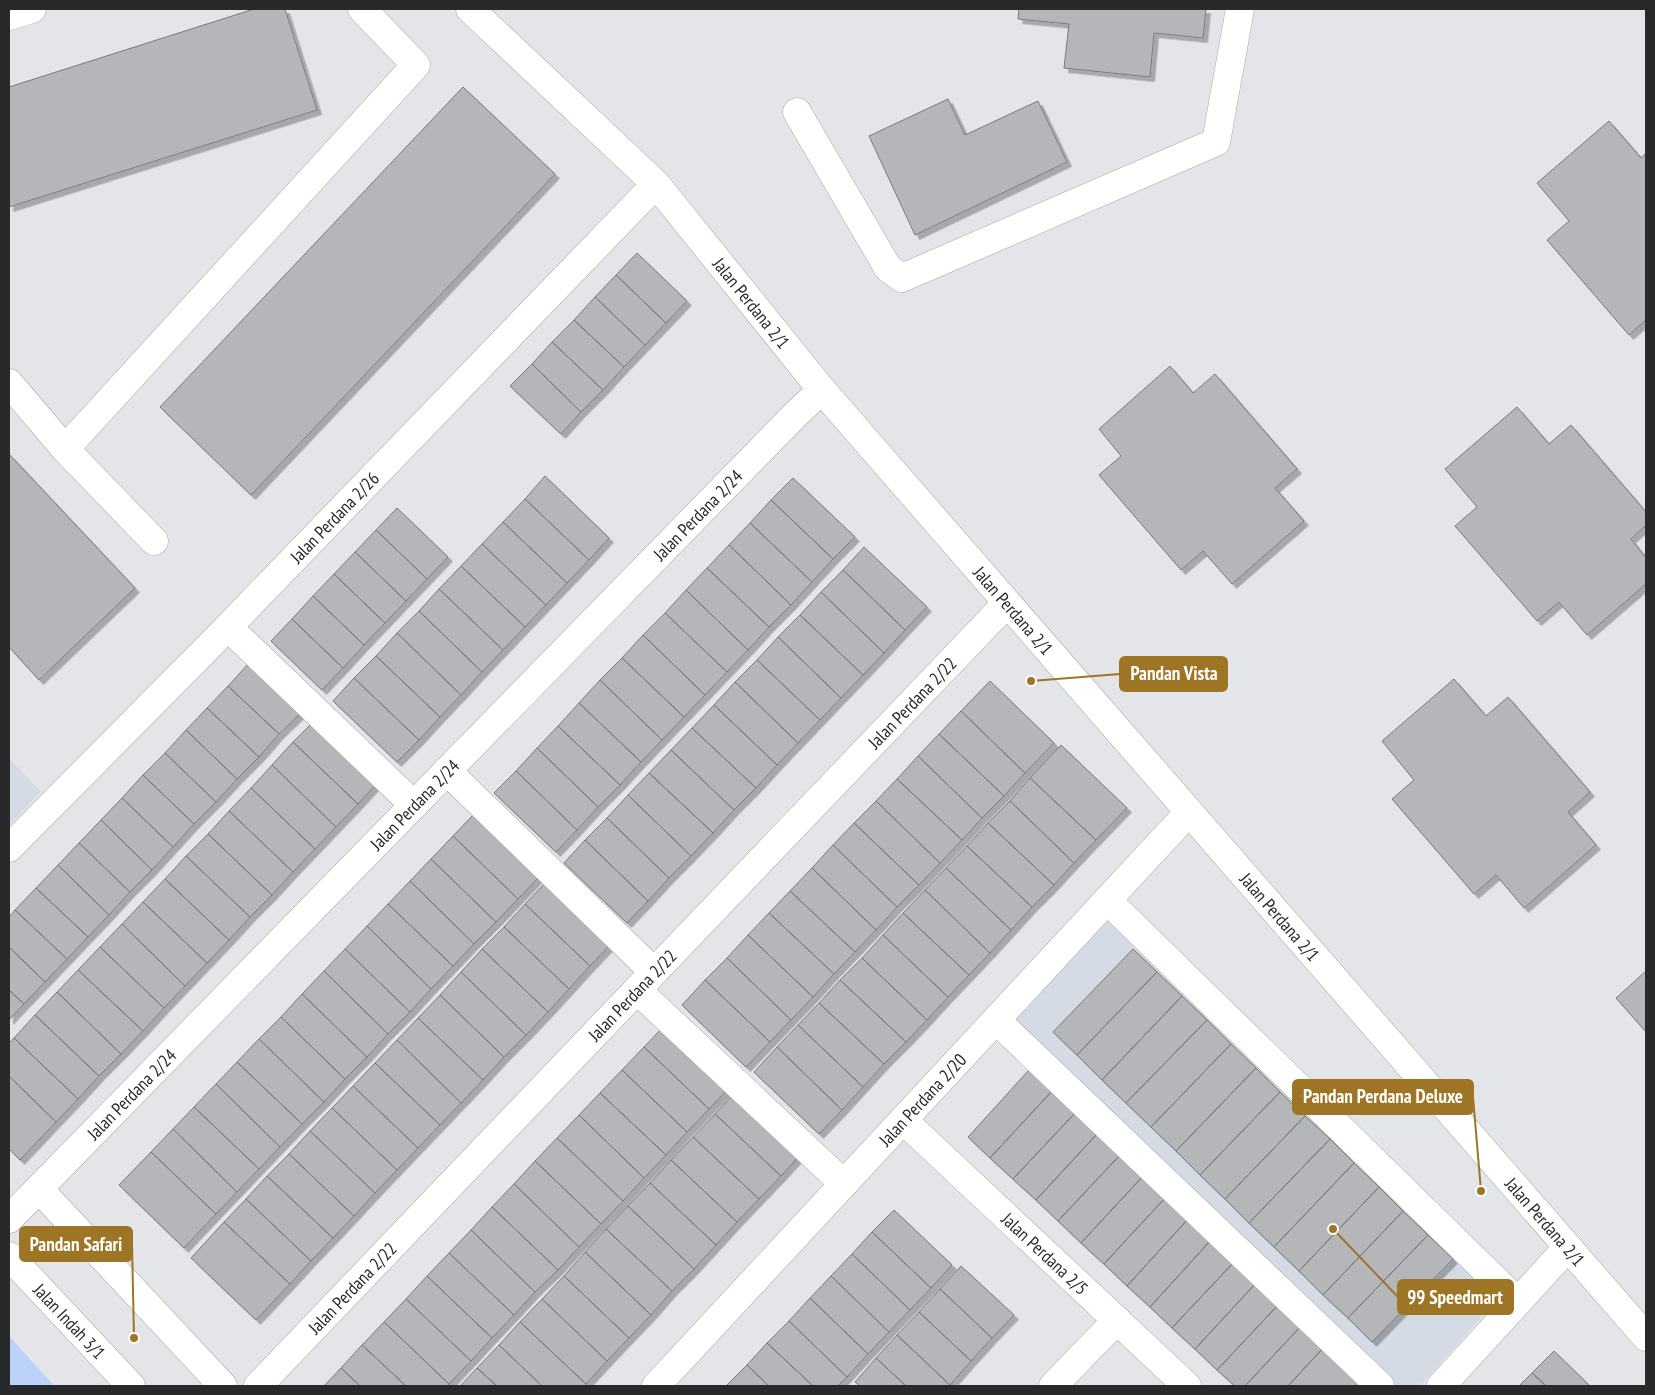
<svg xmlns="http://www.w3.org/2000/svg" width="1655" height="1395" font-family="'PT Sans Narrow',sans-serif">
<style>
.built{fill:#d5dbe5}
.green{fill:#bbd3fa}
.building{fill:#b4b6b9;stroke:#787a7d;filter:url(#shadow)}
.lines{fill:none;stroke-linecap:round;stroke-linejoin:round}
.minor-casing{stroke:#a4a7aa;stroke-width:29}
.minor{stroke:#fff;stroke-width:28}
.labels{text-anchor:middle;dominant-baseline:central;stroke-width:5;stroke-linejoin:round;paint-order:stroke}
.street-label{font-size:18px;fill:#28292b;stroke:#fff}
.leader{fill:none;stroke:#9e7524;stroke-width:2}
.callout-dot{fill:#9e7524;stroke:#fff;stroke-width:2}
.callout{fill:#9e7524;stroke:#9e7524;stroke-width:2}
.callout-label{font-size:19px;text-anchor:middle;font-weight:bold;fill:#fff}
</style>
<defs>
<filter id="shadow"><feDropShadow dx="4.5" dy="4.5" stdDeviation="0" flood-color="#0004"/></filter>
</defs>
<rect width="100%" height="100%" fill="#e3e5e9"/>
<path class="built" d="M9 758 41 792 9 825Z
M1109 919 1496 1301 1420 1386H1391L1010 1022Z"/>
<path class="green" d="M9 1336 54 1386H9Z"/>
<path class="building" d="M254 9H285L317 110 9 207V87Z
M1019 9H1206L1203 38 1154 33 1150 77 1064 68 1069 24 1018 19Z
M463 87 555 174 251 495 160 407Z
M948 99 965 135 1038 101 1067 162 915 235 869 136Z
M1609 121 1641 158 1646 153V320L1629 335 1547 240 1569 221 1537 183Z
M637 253 687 301 666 323 616 275Z
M616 275 666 323 645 345 595 297Z
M595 297 645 345 624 367 574 320Z
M574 320 624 367 603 390 552 342Z
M552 342 603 390 581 412 532 364Z
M532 364 581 412 561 434 510 386Z
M1170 366 1193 393 1215 374 1297 469 1275 488 1304 521 1232 584 1203 551 1181 570 1099 475 1121 456 1099 429Z
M1517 407 1549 444 1571 425 1646 512V525L1631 539 1646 558V584L1587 635 1559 602 1537 621 1455 526 1477 507 1445 469Z
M9 454 135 588 39 680 9 647Z
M545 476 609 538 589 560 525 499Z
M793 478 855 537 833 559 771 500Z
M525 499 589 560 567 583 503 522Z
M771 500 833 559 812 582 750 523Z
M397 508 448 557 427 579 376 530Z
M503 522 567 583 546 605 482 544Z
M750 523 812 582 791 605 729 545Z
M376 530 427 579 406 601 355 552Z
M482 544 546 605 525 627 461 566Z
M729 545 791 605 769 627 707 568Z
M864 547 927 607 905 630 843 570Z
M355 552 406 601 385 623 334 574Z
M461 566 525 627 503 650 439 589Z
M707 568 769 627 748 650 686 590Z
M843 570 905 630 884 653 821 592Z
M334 574 385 623 364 645 313 596Z
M439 589 503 650 482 672 419 611Z
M686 590 748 650 727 672 665 613Z
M821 592 884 653 863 675 800 615Z
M313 596 364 645 343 668 292 619Z
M419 611 482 672 461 695 397 633Z
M665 613 727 672 705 695 643 635Z
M800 615 863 675 841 698 778 637Z
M292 619 343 668 322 690 271 641Z
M397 633 461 695 440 717 376 656Z
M643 635 705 695 684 717 622 658Z
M778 637 841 698 820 720 757 660Z
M376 656 440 717 419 740 354 678Z
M622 658 684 717 662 740 600 680Z
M757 660 820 720 798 743 735 682Z
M251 661 303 711 279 734 228 686Z
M354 678 419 740 397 762 333 701Z
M1454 679 1486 716 1508 697 1590 792 1568 812 1596 845 1524 908 1496 875 1474 894 1392 799 1414 780 1382 741Z
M600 680 662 740 641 762 579 703Z
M990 681 1054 743 1025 773 961 711Z
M735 682 798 743 777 765 714 705Z
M228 686 279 734 259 757 207 708Z
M579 703 641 762 620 785 558 726Z
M714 705 777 765 756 788 692 728Z
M207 708 259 757 237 779 186 730Z
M961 711 1025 773 1004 796 939 734Z
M314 721 378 782 358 804 293 742Z
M558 726 620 785 598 807 537 748Z
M692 728 756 788 734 810 671 750Z
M186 730 237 779 216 802 165 753Z
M939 734 1004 796 982 818 918 756Z
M293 742 358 804 336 827 272 765Z
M1061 745 1127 808 1096 840 1030 778Z
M537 748 598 807 577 830 516 771Z
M671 750 734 810 713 833 649 773Z
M165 753 216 802 194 824 143 775Z
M918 756 982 818 962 840 897 779Z
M272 765 336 827 315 849 251 788Z
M516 771 577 830 556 852 494 793Z
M649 773 713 833 691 856 628 795Z
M143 775 194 824 173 847 122 798Z
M1030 778 1096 840 1074 863 1010 801Z
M897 779 962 840 940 863 876 801Z
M251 788 315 849 293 872 229 811Z
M628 795 691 856 669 878 607 818Z
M122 798 173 847 152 870 101 820Z
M876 801 940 863 919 885 854 823Z
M1010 801 1074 863 1054 885 988 823Z
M229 811 293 872 272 895 208 834Z
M474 814 539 877 518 899 453 836Z
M607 818 669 878 648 901 585 840Z
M101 820 152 870 130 892 79 843Z
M854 823 919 885 897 907 833 845Z
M988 823 1054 885 1032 907 967 846Z
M208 834 272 895 250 917 186 856Z
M453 836 518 899 496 922 431 859Z
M585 840 648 901 627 923 564 863Z
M79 843 130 892 109 915 58 865Z
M833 845 897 907 876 930 812 868Z
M967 846 1032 907 1011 930 946 868Z
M186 856 250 917 229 940 165 879Z
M431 859 496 922 474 944 410 881Z
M58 865 109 915 88 937 36 888Z
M812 868 876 930 855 952 790 891Z
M946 868 1011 930 990 953 925 890Z
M165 879 229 940 207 963 143 902Z
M410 881 474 944 453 966 388 904Z
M547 881 611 944 590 966 525 904Z
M36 888 88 937 67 959 15 910Z
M925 890 990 953 969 975 903 913Z
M790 891 855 952 834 974 769 913Z
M143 902 207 963 185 986 122 924Z
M388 904 453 966 431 989 367 926Z
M525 904 590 966 569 989 504 927Z
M15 910 67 959 45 982 9 947V917Z
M769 913 834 974 813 997 748 935Z
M903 913 969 975 948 997 883 935Z
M122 924 185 986 164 1008 100 947Z
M367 926 431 989 410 1012 345 949Z
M504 927 569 989 548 1012 482 949Z
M748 935 813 997 791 1020 727 958Z
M883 935 948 997 927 1020 862 958Z
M9 947 45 982 24 1004 9 990Z
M100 947 164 1008 143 1031 78 970Z
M345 949 410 1012 388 1034 324 971Z
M482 949 548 1012 526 1035 461 972Z
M1133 949 1157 972 1077 1055 1053 1032Z
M727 958 791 1020 770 1042 705 980Z
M862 958 927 1020 906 1042 840 980Z
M78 970 143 1031 121 1054 57 992Z
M324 971 388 1034 367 1057 302 994Z
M1646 971V1032L1616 998Z
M461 972 526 1035 504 1057 440 995Z
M1157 972 1182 996 1102 1080 1077 1055Z
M705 980 770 1042 746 1067 682 1005Z
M840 980 906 1042 884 1064 819 1003Z
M9 990 24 1004 9 1020Z
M57 992 121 1054 99 1076 35 1015Z
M302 994 367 1057 345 1079 281 1017Z
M440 995 504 1057 483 1080 418 1018Z
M1182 996 1207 1020 1126 1103 1102 1080Z
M819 1003 884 1064 863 1087 798 1025Z
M35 1015 99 1076 78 1099 14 1038Z
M281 1017 345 1079 324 1102 259 1039Z
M418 1018 483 1080 461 1103 397 1040Z
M1207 1020 1231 1044 1151 1127 1126 1103Z
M666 1024 731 1086 709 1109 644 1047Z
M798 1025 863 1087 842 1110 777 1047Z
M14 1038 78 1099 56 1122 9 1076V1043Z
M259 1039 324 1102 302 1124 237 1062Z
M397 1040 461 1103 440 1125 375 1063Z
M1231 1044 1256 1068 1176 1151 1151 1127Z
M644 1047 709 1109 687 1132 622 1070Z
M777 1047 842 1110 819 1134 754 1072Z
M237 1062 302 1124 280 1147 216 1084Z
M375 1063 440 1125 418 1148 353 1086Z
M1256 1068 1280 1092 1200 1175 1176 1151Z
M622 1070 687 1132 666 1155 600 1093Z
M1029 1070 1052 1091 990 1158 968 1137Z
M9 1076 56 1122 20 1160 9 1149Z
M216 1084 280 1147 259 1169 194 1107Z
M353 1086 418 1148 397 1170 332 1108Z
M736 1091 802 1153 781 1176 715 1114Z
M1052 1091 1075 1113 1013 1179 990 1158Z
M1280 1092 1305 1116 1225 1199 1200 1175Z
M600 1093 666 1155 644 1178 579 1115Z
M194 1107 259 1169 237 1192 173 1129Z
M332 1108 397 1170 375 1193 310 1131Z
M1075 1113 1097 1134 1036 1200 1013 1179Z
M715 1114 781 1176 759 1199 693 1137Z
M579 1115 644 1178 623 1201 557 1138Z
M1305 1116 1330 1139 1249 1223 1225 1199Z
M173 1129 237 1192 216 1214 151 1152Z
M310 1131 375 1193 354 1216 289 1154Z
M1097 1134 1120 1155 1058 1221 1036 1200Z
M693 1137 759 1199 737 1222 671 1160Z
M557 1138 623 1201 601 1224 535 1161Z
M1330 1139 1354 1163 1274 1247 1249 1223Z
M151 1152 216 1214 184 1248 119 1185Z
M289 1154 354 1216 333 1238 267 1176Z
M1120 1155 1143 1176 1081 1243 1058 1221Z
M671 1160 737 1222 716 1245 650 1183Z
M535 1161 601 1224 579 1247 514 1184Z
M1354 1163 1379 1187 1299 1271 1274 1247Z
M267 1176 333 1238 311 1261 246 1199Z
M1143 1176 1165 1198 1104 1264 1081 1243Z
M650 1183 716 1245 694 1269 628 1206Z
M514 1184 579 1247 558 1270 492 1207Z
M1379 1187 1403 1211 1323 1295 1299 1271Z
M1165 1198 1188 1219 1127 1286 1104 1264Z
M246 1199 311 1261 290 1284 224 1222Z
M628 1206 694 1269 672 1291 606 1229Z
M492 1207 558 1270 535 1292 471 1230Z
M894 1210 952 1265 931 1288 872 1232Z
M1403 1211 1428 1235 1348 1318 1323 1295Z
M1188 1219 1211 1240 1150 1307 1127 1286Z
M224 1222 290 1284 256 1320 191 1258Z
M606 1229 672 1291 651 1315 585 1252Z
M471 1230 535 1292 514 1315 449 1253Z
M872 1232 931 1288 910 1310 852 1254Z
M1428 1235 1453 1259 1372 1342 1348 1318Z
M1211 1240 1234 1262 1172 1328 1150 1307Z
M585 1252 651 1315 629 1338 564 1276Z
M449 1253 514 1315 492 1338 427 1276Z
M852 1254 910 1310 889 1332 831 1276Z
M1234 1262 1256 1283 1195 1349 1172 1328Z
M961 1266 1014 1315 992 1338 940 1289Z
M427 1276 492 1338 471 1361 406 1299Z
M564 1276 629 1338 607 1361 542 1299Z
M831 1276 889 1332 868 1354 810 1298Z
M1256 1283 1279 1304 1217 1370 1195 1349Z
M940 1289 992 1338 971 1361 919 1312Z
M810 1298 868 1354 847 1377 789 1321Z
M406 1299 471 1361 449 1384 384 1322Z
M542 1299 607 1361 586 1384 520 1322Z
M1279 1304 1302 1325 1245 1386H1235L1217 1370Z
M919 1312 971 1361 950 1385 897 1335Z
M789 1321 847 1377 838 1386H813L767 1343Z
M384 1322 449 1384 447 1386H406L362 1345Z
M520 1322 586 1384 584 1386H542L499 1345Z
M1302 1325 1325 1346 1288 1386H1245Z
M897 1335 950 1385 949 1386H906L876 1358Z
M767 1343 813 1386H769L747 1365Z
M362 1345 406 1386H360L341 1368Z
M499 1345 542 1386H497L477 1368Z
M1325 1346 1363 1386H1288Z
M1554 1351 1590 1386H1546L1532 1373Z
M876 1358 906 1386H860L855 1382Z
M747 1365 769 1386H726Z
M341 1368 360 1386H324Z
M477 1368 497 1386H460Z
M1532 1373 1546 1386H1519Z"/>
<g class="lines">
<defs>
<g id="minor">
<path id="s1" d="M470 9 656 184 822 390 1646 1337"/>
<path d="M9 16 32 9"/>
<path d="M797 112 888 268 902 278 1216 142 1240 9"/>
<path d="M9 383 65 449 154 541"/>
<path d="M65 449 416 65 362 9"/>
<path d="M228 627 414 805"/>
<path d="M447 771 654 972"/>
<path id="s2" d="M9 848 228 627 656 184"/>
<path d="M1107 900 1518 1302"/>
<path d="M637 990 844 1184"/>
<path d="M996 1020 1380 1386"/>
<path id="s3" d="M903 1120 1187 1386"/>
<path d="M39 1189 223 1386"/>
<path id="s4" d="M9 1219 797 413 822 390"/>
<path id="s5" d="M9 1256 131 1386"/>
<path id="s6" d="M258 1386 1007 603"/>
<path id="s7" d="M656 1386 1189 812"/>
<path d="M1053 1386 1117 1320"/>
<path d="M1441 1386 1568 1247"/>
</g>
</defs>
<use href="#minor" class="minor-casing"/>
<use href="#minor" class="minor"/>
</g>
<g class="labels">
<g class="street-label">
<text stroke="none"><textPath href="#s1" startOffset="408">Jalan Perdana 2/1</textPath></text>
<text stroke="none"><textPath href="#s4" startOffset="985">Jalan Perdana 2/24</textPath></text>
<text stroke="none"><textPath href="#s2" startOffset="464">Jalan Perdana 2/26</textPath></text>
<text stroke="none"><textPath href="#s1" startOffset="812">Jalan Perdana 2/1</textPath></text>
<text stroke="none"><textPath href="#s6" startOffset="946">Jalan Perdana 2/22</textPath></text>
<text stroke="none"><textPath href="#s4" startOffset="580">Jalan Perdana 2/24</textPath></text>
<text stroke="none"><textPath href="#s1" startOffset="1218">Jalan Perdana 2/1</textPath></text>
<text stroke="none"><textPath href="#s6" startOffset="541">Jalan Perdana 2/22</textPath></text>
<text stroke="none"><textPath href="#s4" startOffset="175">Jalan Perdana 2/24</textPath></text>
<text stroke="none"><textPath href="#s7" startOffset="391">Jalan Perdana 2/20</textPath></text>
<text stroke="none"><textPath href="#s1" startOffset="1622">Jalan Perdana 2/1</textPath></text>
<text stroke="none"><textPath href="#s3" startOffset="195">Jalan Perdana 2/5</textPath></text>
<text stroke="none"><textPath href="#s6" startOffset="136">Jalan Perdana 2/22</textPath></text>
<text stroke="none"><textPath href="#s5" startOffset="89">Jalan Indah 3/1</textPath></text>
</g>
</g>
<path class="leader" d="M1031 681L1120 674M1481 1191L1473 1097M134 1338L132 1244M1333 1229L1398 1297"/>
<g class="callout-dot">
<circle cx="1031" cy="681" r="5"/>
<circle cx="1481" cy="1191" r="5"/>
<circle cx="134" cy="1338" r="5"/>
<circle cx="1333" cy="1229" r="5"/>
</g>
<g class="callout">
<rect x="1120" y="657" width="107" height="34" rx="5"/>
<rect x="1293" y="1080" width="180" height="34" rx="5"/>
<rect x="20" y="1227" width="112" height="34" rx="5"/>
<rect x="1398" y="1280" width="115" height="34" rx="5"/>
</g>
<g class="callout-label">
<text x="1174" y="680">Pandan Vista</text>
<text x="1383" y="1103">Pandan Perdana Deluxe</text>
<text x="76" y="1251">Pandan Safari</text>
<text x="1455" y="1304">99 Speedmart</text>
</g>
<rect width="1655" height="1395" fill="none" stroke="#28292b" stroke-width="20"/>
</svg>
